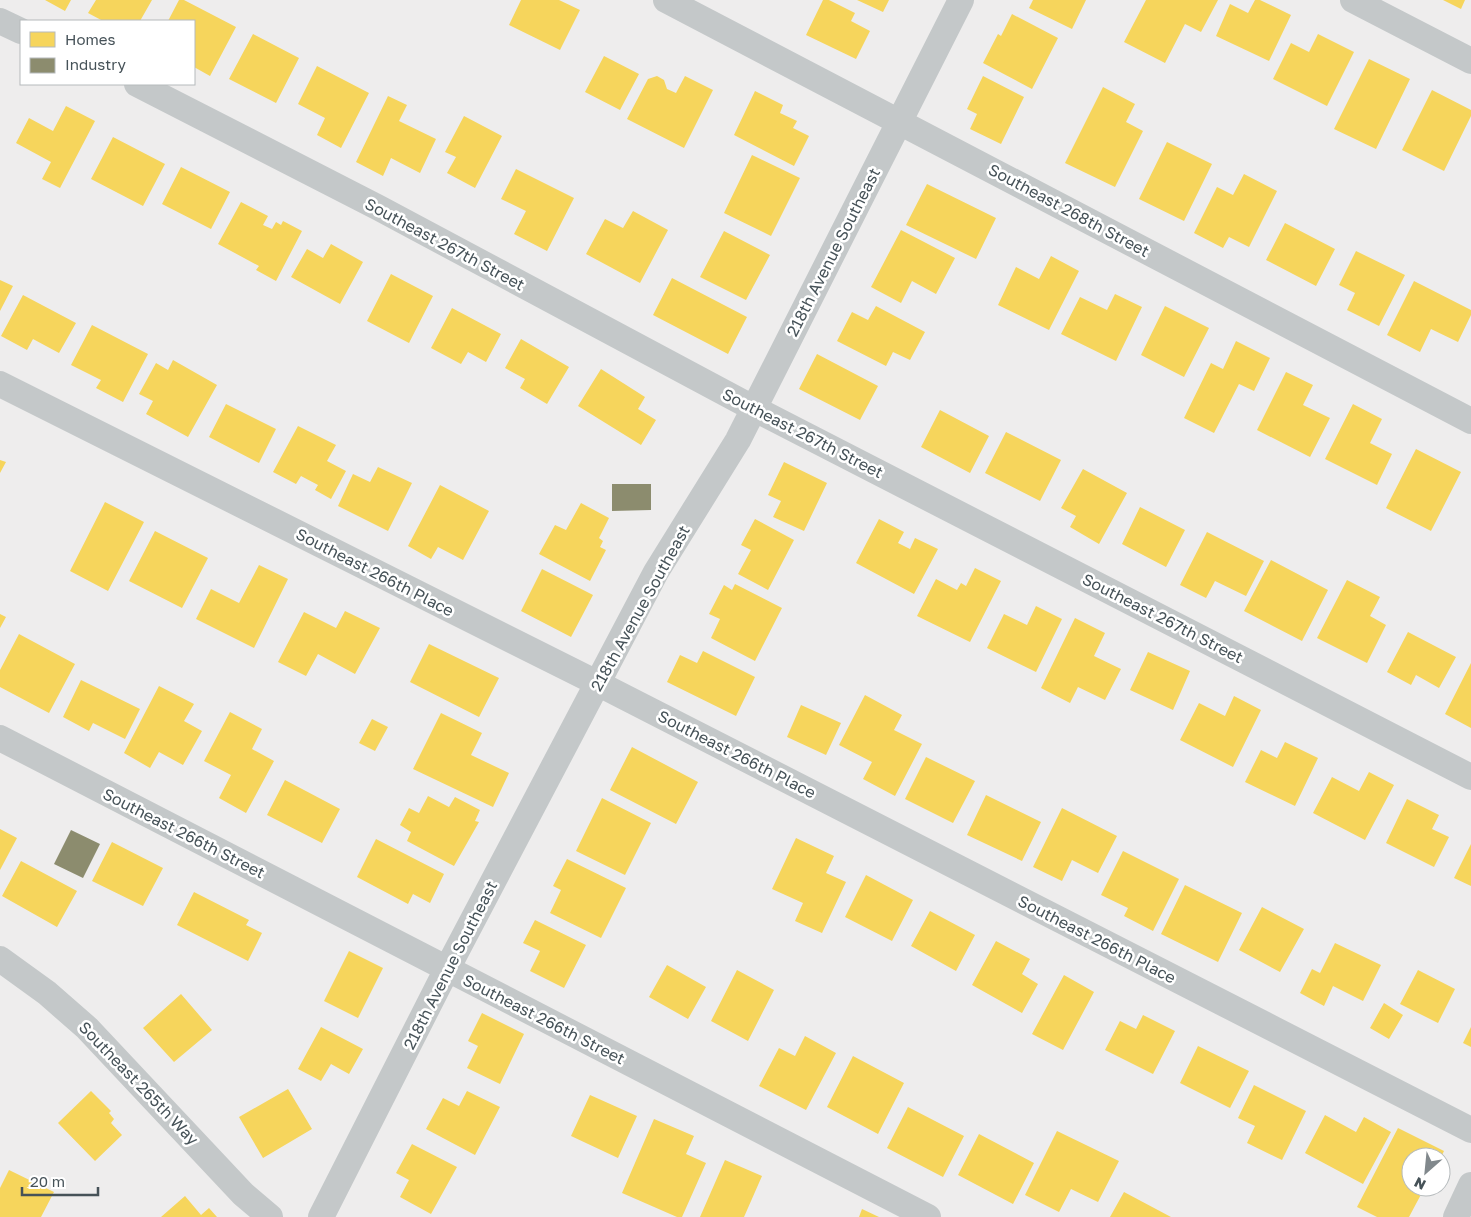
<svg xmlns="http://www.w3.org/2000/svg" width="1471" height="1217" font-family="'Golos Text',sans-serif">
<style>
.homes{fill:#f6d55c}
.industry{fill:#8c8c6e}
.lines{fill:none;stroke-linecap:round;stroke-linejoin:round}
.minor{stroke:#c4c8c9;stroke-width:26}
.labels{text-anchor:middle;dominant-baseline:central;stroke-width:5;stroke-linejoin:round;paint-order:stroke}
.street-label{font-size:16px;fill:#465258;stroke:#fff}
</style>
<rect width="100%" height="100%" fill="#eeeded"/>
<path class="homes" d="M45 0H71L65 11Z
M96 0H152L140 21H103L88 13Z
M179 0H184L236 27 210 76 194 67V21H168Z
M521 0H559L580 10 560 50 509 25Z
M823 0H829L855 13 851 21 870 31 856 59 806 35Z
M857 0H889L883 12Z
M1033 0H1086L1072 29 1029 8Z
M1146 0H1218L1201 32 1185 24 1165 63 1124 42Z
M1255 0H1260L1291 15 1269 61 1216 36 1230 4 1248 13Z
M1443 0H1465L1461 9Z
M1012 14 1058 38 1032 89 983 63 998 34 1001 36Z
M253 34 299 58 276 103 229 79Z
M1318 34 1354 52 1327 106 1273 79 1291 43 1309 52Z
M604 56 639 74 620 110 585 92Z
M1369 59 1410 79 1376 149 1334 129Z
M317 66 369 93 341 148 317 135 325 118 298 104Z
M657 76 664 80 667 89 676 93 685 76 713 90 684 148 627 119 648 79Z
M983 76 1024 97 1001 144 970 129 977 114 967 109Z
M1103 87 1135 104 1126 122 1143 131 1115 187 1065 163Z
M1432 90 1471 110V116L1444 171 1402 150Z
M755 91 783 105 780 113 797 121 793 128 809 136 794 166 734 135Z
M388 96 407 105 399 121 436 139 420 173 391 158 383 176 356 162Z
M66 106 95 121 60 188 42 179 51 162 16 143 29 118 53 131Z
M464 116 502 136 475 188 447 173 456 157 445 152Z
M113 137 165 164 143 206 91 179Z
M1167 142 1212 164 1184 221 1139 199Z
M752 155 800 178 771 236 724 213Z
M181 167 230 192 211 229 162 204Z
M516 169 574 198 547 251 514 234 526 211 501 199Z
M1244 174 1277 191 1249 247 1229 237 1223 248 1194 233 1217 187 1233 195Z
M927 184 996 218 976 259 906 225Z
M241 202 268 216 263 225 272 229 276 222 281 225 283 221 302 231 276 281 256 270 259 266 218 244Z
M633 211 668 230 640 283 586 254 605 219 623 228Z
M1285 223 1335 249 1316 286 1266 260Z
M901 230 955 258 936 294 912 281 901 303 871 287Z
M724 231 770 255 746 300 700 277Z
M331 244 363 262 340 304 291 277 307 249 323 258Z
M1356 251 1405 275 1379 326 1347 310 1355 293 1339 285Z
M1051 256 1079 271 1049 330 998 305 1016 267 1039 279Z
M391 274 433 296 409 343 367 321Z
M672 278 747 317 728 354 653 315Z
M0 280 13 286 0 311Z
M1414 281 1471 310V315L1458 342 1431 329 1420 352 1387 335Z
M1115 294 1142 307 1116 361 1061 334 1080 297 1107 310Z
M23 295 76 323 59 353 33 339 27 350 1 336Z
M876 306 925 332 910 360 893 352 886 366 837 341 852 312 868 320Z
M1165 306 1209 328 1184 377 1141 355Z
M452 308 501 334 486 362 468 352 461 364 431 348Z
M92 325 148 354 123 402 96 388 101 380 71 365Z
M521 339 569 367 547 404 520 388 525 379 505 368Z
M1236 341 1270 358 1254 391 1239 384 1214 433 1184 418 1211 363 1223 369Z
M817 354 878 386 860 420 799 389Z
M173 360 217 385 188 437 146 414 153 401 139 394 156 363 168 370Z
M601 369 645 397 638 409 656 420 641 445 578 406Z
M1286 372 1313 385 1303 405 1330 418 1310 457 1257 430Z
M226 404 276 429 259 463 209 437Z
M1353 404 1382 419 1370 443 1392 454 1377 485 1325 459Z
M940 410 989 436 970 473 921 447Z
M298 426 336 445 327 461 346 471 331 499 315 490 318 485 301 476 296 484 273 472Z
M1006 432 1061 460 1040 501 985 473Z
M1416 449 1461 472 1431 531 1386 508Z
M0 460 6 462 0 473Z
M784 462 827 483 804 531 773 517 781 501 768 495Z
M378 467 412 483 388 531 338 506 353 474 370 482Z
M1083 469 1127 493 1099 544 1070 527 1076 516 1061 508Z
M440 485 489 511 463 560 438 547 431 559 408 546Z
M105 502 144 522 108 591 70 571Z
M581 503 609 518 599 538 603 541 600 547 606 550 590 581 539 554 555 525 566 530Z
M1140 507 1185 530 1166 567 1122 544Z
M755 519 794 540 768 590 738 574 751 550 741 545Z
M879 519 904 532 898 543 910 549 915 538 938 549 914 594 856 563Z
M155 531 208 558 182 608 129 581Z
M1207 532 1264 561 1246 596 1215 581 1206 598 1180 585Z
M1271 560 1328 590 1302 641 1244 611Z
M259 565 288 579 254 648 196 619 211 589 239 603Z
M975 568 1001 581 970 642 917 616 936 579 957 590 961 583 966 586Z
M542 569 593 595 571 637 521 611Z
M1347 580 1380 597 1370 616 1386 625 1367 663 1317 638Z
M735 584 782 608 755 661 711 638 720 619 709 614 724 585 732 590Z
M1036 606 1062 619 1036 672 987 648 1004 614 1027 625Z
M345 611 380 628 355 674 318 654 306 676 278 662 304 612 336 628Z
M0 614 6 617 0 628Z
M1075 618 1105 633 1094 656 1121 669 1105 700 1078 687 1070 703 1041 688Z
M1408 632 1456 657 1439 688 1416 675 1411 685 1387 672Z
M19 634 75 664 49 713 0 687V670Z
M429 644 499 678 479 717 410 682Z
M703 651 755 677 736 716 667 682 680 655 697 663Z
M1148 652 1190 671 1173 710 1130 690Z
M1471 663V728L1445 714Z
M81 680 140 709 125 739 93 723 89 731 63 717Z
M159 686 194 704 184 721 202 731 183 765 159 752 150 768 124 753Z
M865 695 902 715 894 730 922 744 895 796 863 779 872 762 839 745Z
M1234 696 1261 710 1233 767 1180 740 1199 703 1225 716Z
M801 705 841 723 826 755 787 737Z
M230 712 262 729 252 749 274 761 246 813 219 798 231 775 204 761Z
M441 713 482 733 471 755 509 773 493 807 413 769Z
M372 719 388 727 375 751 359 743Z
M1285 742 1318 758 1295 806 1245 782 1261 750 1277 758Z
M632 747 698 782 676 824 610 790Z
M926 757 975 781 953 823 905 799Z
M1369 772 1394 785 1365 840 1313 813 1332 777 1359 791Z
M285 780 340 809 322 843 267 815Z
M986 795 1041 822 1022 861 967 835Z
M428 796 449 807 455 797 480 810 475 821 479 822 454 866 407 841 411 832 400 825 409 808 419 813Z
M602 798 651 823 625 875 576 851Z
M1407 799 1439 815 1432 829 1449 837 1434 867 1386 843Z
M1062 808 1117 836 1098 873 1072 860 1062 881 1033 867Z
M0 829 17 838 0 870Z
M796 838 834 856 826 873 846 882 822 933 795 921 803 903 772 889Z
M376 839 444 874 430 903 413 894 408 904 357 877Z
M112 842 163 868 143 906 92 881Z
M1471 844V886L1454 878Z
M1123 851 1179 879 1153 931 1124 916 1128 908 1101 895Z
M567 859 626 888 601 938 550 913 561 890 553 886Z
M21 861 77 891 57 927 2 896Z
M866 875 913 900 892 941 845 917Z
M1185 885 1242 913 1218 962 1161 934Z
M194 892 249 920 246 925 262 933 248 961 177 925Z
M1262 907 1304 929 1280 972 1239 950Z
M930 911 975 935 956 971 911 946Z
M535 920 586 945 564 988 530 971 540 951 523 943Z
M996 941 1030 959 1022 974 1038 984 1022 1013 972 985Z
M1335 943 1381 965 1363 1001 1333 986 1324 1006 1300 993 1312 969 1320 973Z
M349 951 383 968 358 1018 324 1001Z
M667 965 706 987 688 1019 649 997Z
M737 970 774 990 748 1041 711 1021Z
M1418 970 1455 989 1438 1023 1400 1004Z
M1064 975 1094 992 1063 1050 1032 1034Z
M181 994 212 1030 174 1062 143 1028Z
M1384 1003 1403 1015 1389 1039 1370 1028Z
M482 1013 524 1034 500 1084 467 1068 478 1046 468 1041Z
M1143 1015 1175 1031 1153 1074 1105 1050 1120 1021 1136 1029Z
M321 1027 363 1049 349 1074 331 1064 321 1081 298 1069Z
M1471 1027V1047L1463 1043Z
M805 1036 836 1053 806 1110 759 1086 779 1048 795 1056Z
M1198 1046 1249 1071 1230 1108 1180 1083Z
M853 1056 904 1083 878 1134 827 1107Z
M1254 1085 1306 1111 1282 1160 1247 1143 1255 1126 1238 1118Z
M288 1089 312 1129 263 1158 239 1117Z
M91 1091 111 1111 109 1113 114 1119 111 1123 122 1135 95 1161 58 1123Z
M467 1091 500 1107 475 1155 426 1129 443 1098 459 1106Z
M590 1095 637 1116 618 1158 571 1136Z
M908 1107 964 1136 943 1177 887 1148Z
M1325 1115 1356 1132 1364 1117 1391 1132 1363 1184 1305 1153Z
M654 1119 694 1136 686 1154 706 1163 682 1217H677L622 1193Z
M1398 1128 1444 1151 1441 1157H1411V1187H1425L1409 1217H1377L1357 1207Z
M1057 1131 1119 1161 1098 1202 1071 1189 1059 1212 1025 1195Z
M979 1134 1034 1163 1013 1204 958 1175Z
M412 1144 457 1167 431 1214 400 1197 409 1180 396 1173Z
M725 1160 762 1176 744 1217H700Z
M9 1170 54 1192 41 1217H0V1188Z
M1124 1192 1171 1217H1110Z
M185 1196 201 1215 209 1208 217 1217H161Z
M862 1209 879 1217H859Z"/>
<path class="industry" d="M612 484H651V510L612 511Z
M71 830 100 844 83 878 54 864Z"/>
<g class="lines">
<path class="minor" d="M666 0 1471 421
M1353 0 1471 61
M0 21 21 31
M137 84 379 208 753 408 1471 777
M0 384 597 683 1471 1130
M0 738 928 1217
M0 959 47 993 87 1028 243 1194 270 1217
M321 1217 447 969 637 608 656 572 738 440 961 0
M1456 1217 1471 1185"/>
</g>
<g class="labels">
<g class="street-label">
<text transform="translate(1069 210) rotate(28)">Southeast 268th Street</text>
<text transform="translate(445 244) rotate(28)">Southeast 267th Street</text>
<text transform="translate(833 252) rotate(-63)">218th Avenue Southeast</text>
<text transform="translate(803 433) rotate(27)">Southeast 267th Street</text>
<text transform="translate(375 572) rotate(27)">Southeast 266th Place</text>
<text transform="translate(640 608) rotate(-61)">218th Avenue Southeast</text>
<text transform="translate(1163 618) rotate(27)">Southeast 267th Street</text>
<text transform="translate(737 754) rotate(27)">Southeast 266th Place</text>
<text transform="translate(184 833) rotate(27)">Southeast 266th Street</text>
<text transform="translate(1097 939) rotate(27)">Southeast 266th Place</text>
<text transform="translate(450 965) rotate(-63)">218th Avenue Southeast</text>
<text transform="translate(544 1019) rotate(27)">Southeast 266th Street</text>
<text transform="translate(139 1083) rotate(46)">Southeast 265th Way</text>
</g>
</g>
<rect x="20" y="20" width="175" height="65" fill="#ffffff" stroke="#b5babc"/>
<rect x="30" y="32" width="25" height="15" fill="#f6d55c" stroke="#b5babc"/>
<text x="65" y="45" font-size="15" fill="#465258">Homes</text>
<rect x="30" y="58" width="25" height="15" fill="#8c8c6e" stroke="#b5babc"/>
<text x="65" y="70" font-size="15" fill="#465258">Industry</text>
<g transform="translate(1426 1172) rotate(207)"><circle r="24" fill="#ffffff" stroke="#b5babc"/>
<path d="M0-4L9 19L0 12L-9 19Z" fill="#81888c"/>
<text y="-8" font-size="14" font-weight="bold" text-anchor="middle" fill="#465258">N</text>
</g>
<path d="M22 1187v8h76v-8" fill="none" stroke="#465258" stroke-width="2.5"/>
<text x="30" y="1187" font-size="15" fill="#465258" stroke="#ffffff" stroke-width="4" paint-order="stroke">20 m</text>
</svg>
